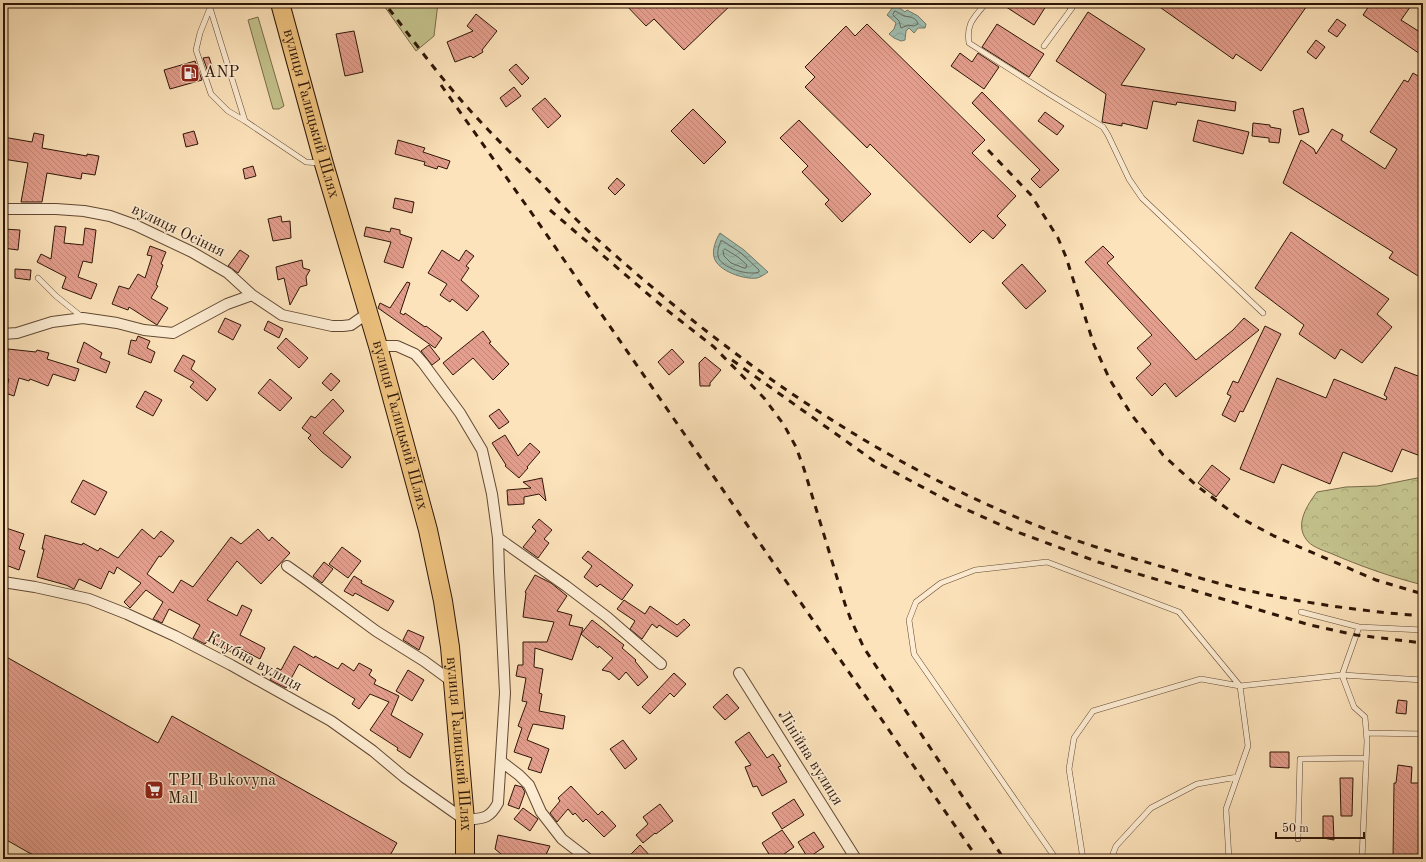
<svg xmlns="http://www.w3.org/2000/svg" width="1426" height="862" font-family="'Old Standard TT',serif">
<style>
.green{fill:#c4c38d;stroke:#796c4a}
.forest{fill:url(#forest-crowns);stroke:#796c4a}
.water{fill:url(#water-waves);stroke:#727b6d}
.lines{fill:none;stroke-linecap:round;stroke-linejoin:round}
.shore{stroke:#666a5c;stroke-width:1}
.building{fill:url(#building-back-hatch);stroke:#2e1607}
.lane-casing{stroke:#624934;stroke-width:6}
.street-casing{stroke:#624934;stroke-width:12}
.highway-casing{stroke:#2e1607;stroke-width:20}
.lane{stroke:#feedd3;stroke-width:5}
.street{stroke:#feedd3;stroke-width:10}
.highway{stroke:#eec27e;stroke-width:18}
.rail{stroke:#2e1607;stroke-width:3;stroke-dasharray:7 7;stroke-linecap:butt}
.labels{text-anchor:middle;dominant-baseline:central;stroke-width:3;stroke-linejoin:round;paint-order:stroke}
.poi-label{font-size:16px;fill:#2e1607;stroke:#feedd3;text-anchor:start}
.street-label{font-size:16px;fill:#2e1607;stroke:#feedd3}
</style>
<defs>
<pattern id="forest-crowns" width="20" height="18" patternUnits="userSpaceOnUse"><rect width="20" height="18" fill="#c4c38d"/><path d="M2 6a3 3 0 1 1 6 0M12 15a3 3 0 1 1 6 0" fill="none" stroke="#a9a778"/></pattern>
<pattern id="water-waves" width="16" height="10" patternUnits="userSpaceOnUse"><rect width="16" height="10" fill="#9fbeb1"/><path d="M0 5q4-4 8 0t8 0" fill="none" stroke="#89a397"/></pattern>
<pattern id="building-back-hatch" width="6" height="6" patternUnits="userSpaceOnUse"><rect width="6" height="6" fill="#e49e8d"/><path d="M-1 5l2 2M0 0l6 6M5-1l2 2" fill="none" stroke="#c48778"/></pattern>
</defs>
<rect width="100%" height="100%" fill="#fde3bb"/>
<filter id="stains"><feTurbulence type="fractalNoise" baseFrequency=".005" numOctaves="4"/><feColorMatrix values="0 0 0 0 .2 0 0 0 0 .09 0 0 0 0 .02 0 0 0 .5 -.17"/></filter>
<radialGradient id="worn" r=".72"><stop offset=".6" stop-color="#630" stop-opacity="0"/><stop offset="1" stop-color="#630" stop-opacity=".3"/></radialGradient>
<path class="green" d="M382 3H438L434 36 416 51Z
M258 17 284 106 279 109H273L248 20Z"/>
<path class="forest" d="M1417 478H1423V585C1391 577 1360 566 1330 553 1322 550 1310 546 1306 539 1295 524 1307 505 1317 492L1346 487 1377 486Z"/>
<path class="water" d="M897 6 905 12 907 10 918 16 926 24 925 28H918L914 33 909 28 906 31 905 40 901 41 894 38 889 34 894 29 896 23 887 15 893 7Z
M720 233 744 250 768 272C765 274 761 277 757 278 745 280 717 271 714 257 712 250 716 239 720 233Z"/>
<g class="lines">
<path class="shore" d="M895 11C898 12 901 15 904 16 910 17 916 17 918 24L914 26 908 25 901 28 899 21 893 15Z
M721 241H723L741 253 759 270V272C749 276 720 268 718 256 717 252 719 245 721 241Z
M725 249 738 257 747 265 746 268H744L731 263 724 256 723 251Z"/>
</g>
<path class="building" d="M624 3H733L684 50 654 19 646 26Z
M1000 3H1048L1034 25Z
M1154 3H1309L1261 71 1236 54 1233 59Z
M1371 3H1413L1401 20 1423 34V56L1363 15Z
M1088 12 1145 49 1121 85 1236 102 1235 111 1177 102 1176 105 1153 101 1147 129 1122 123V126L1102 122 1106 94 1056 61Z
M476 14 497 31 482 50 483 52 473 58 471 56 455 62 447 42 473 31 467 26Z
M1337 19 1346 25 1337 37 1328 31Z
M867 24 985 140 972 153 1016 196 997 216 1006 225 993 239 983 230 970 243 870 144 867 148 805 87 815 77 805 67 846 26 855 36Z
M997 24 1044 54 1029 77 982 47Z
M354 31 363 72 345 76 336 34Z
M1316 40 1325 47 1316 59 1307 52Z
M960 53 972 62 978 53 999 67 984 89 951 66Z
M209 57 215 76 210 77 203 58Z
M195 61 202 80 170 89 164 70Z
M516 64 529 78 522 85 509 70Z
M1413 73 1423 79V279L1389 258 1393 252 1283 183 1301 140 1314 149 1316 154 1332 129 1343 135 1341 140 1385 169 1397 149 1370 132 1404 80 1408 82Z
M514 87 521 96 506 107 500 98Z
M982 92 1059 170 1040 188 1031 179 1040 170 972 103Z
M545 98 561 116 548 128 532 109Z
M1303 108 1309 132 1299 135 1293 111Z
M693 109 726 142 704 164 671 131Z
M1045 112 1064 126 1057 135 1038 121Z
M799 120 871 194 842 222 825 204 829 200 802 172 808 166 780 138Z
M1198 120 1249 132 1243 154 1193 141Z
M1253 123 1270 125V127L1281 129 1279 143 1269 142V138L1252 136Z
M194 131 198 144 186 147 183 134Z
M34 133 44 135 42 148 87 156V154L99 156 95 175 82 173 81 179 47 173 42 202H21L28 163 3 159V137L32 142Z
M398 140 425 148 423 152 450 161 447 169 438 166 437 169 424 165 425 162 395 154Z
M253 166 256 176 245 179 243 169Z
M617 178 625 185 615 195 608 188Z
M395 198 414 202 412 213 393 208Z
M281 216 282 222 290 221 291 238 273 241 268 219Z
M55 226 66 227 64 243 83 245 85 228 96 230 92 263 83 261 78 277 97 284 91 299 62 288 66 277 37 262 41 254 51 259Z
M366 227 390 232 391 228 400 230V234L412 238 403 268 384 262 391 242 364 236Z
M3 229 20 230 18 250 3 248Z
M1291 232 1389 299 1377 314 1392 327 1362 363 1341 349 1335 359 1299 334 1304 325 1255 288Z
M150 246 166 252 161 264 163 265 156 285 158 286 151 298 168 308 157 325 129 307 128 310 112 304 119 286 129 289 138 274 145 278 152 256 147 255Z
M1103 246 1114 257 1107 263 1196 360 1233 330 1244 318 1259 330 1176 397 1165 383 1152 396 1136 378 1151 364 1137 348 1152 335 1085 262Z
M240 250 249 256 238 273 228 266Z
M442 250 459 261 466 250 474 256 466 266 469 268 461 280 479 296 467 311 452 299 450 302 440 295 447 284 428 273Z
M302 260 303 268 310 270 306 277 307 285 300 287 290 305 284 278 278 280 276 267Z
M1022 264 1046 291 1026 309 1002 283Z
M15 269 31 270 30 280 15 278Z
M407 282 410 283 400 313 404 315 405 313 425 327 426 326 442 338 435 348 378 308 380 303 390 308Z
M225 318 241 325 233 340 218 332Z
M268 321 283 329 279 338 264 330Z
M1265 326 1281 334 1243 412 1240 411 1235 422 1222 415 1231 396 1227 394 1233 381 1238 383Z
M483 331 491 342 489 343 509 364 493 380 473 358 453 375 443 363Z
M138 336 150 341 147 348 155 352 151 363 128 354 131 340 136 341Z
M286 338 308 358 299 368 277 348Z
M84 342 102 353 100 358 110 362 106 373 77 362Z
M429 345 440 359 432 365 421 351Z
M8 349 36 352 37 350 49 353 47 359 79 369 75 381 53 374 48 386 30 379 29 381 19 378 14 396 5 393 9 379 4 378Z
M672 349 684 362 669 375 658 362Z
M183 355 195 361 191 369 216 389 207 401 190 387 194 382 174 371Z
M705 357 721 370 710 383V386H700L699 363Z
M1395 367 1423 378V457L1402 449 1392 472 1343 452 1330 484 1282 464 1274 483 1240 469 1277 378 1326 398 1334 379 1386 400 1387 397 1384 395Z
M331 373 340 381 331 391 322 383Z
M270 379 292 398 280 411 258 393Z
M145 391 162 400 153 416 136 407Z
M333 399 344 411 323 433 351 457 342 468 322 452 308 438 311 435 302 428 311 416 315 418Z
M499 409 509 422 499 429 489 416Z
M505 435 518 456 530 443 540 452 527 467 528 468 519 478 505 466 506 465 492 443Z
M1212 465 1230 479 1216 497 1198 483Z
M542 478 546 501 539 494 524 497V504L508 505 507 490 531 488 523 482Z
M83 480 107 492 95 515 71 502Z
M539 519 552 530 544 539 549 543 538 558 523 547 536 531 532 527Z
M3 527 24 534 19 549 25 551 19 570 3 564Z
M142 529 154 539 161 531 174 541 161 557 159 556 147 574 173 593 181 580 193 587 231 537 241 544 258 529 269 541 272 537 290 553 261 584 237 561 207 600 237 616 242 605 252 610 240 635 265 648 260 659 235 646 231 652 208 640 205 644 193 638 200 625 169 609 162 623 153 619 163 602 146 590 130 608 124 602 141 583 117 567 114 574 109 571 101 589 79 579 74 589 66 585 37 577 44 549H42L45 535 82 545 83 543 98 551 100 548 118 558Z
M342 547 361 561 348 578 329 564Z
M588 551 633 585 622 600 600 584 597 587 584 577 592 566 582 558Z
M324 562 333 569 322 583 313 576Z
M535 575 551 583 567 596 557 611 572 615 569 625 583 628 581 634 592 620 624 645 622 648 636 660 635 661 648 677 638 686 626 672 619 680 610 672 602 670 613 658 599 646 598 648 581 634 572 660 535 648 534 667 543 669 539 693 542 694 539 711 565 716 563 729 533 724 527 740 549 749 541 773 528 769 532 758 514 752 522 728 518 726 527 702 522 701 526 678 516 676 518 665H523V642H547L554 622 523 617 526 593 525 592Z
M354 576 362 581 361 583 394 601 388 611 355 593 353 596 344 591Z
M624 600 645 614 650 606 677 625 684 619 690 625 677 637 659 625 657 628 652 624 642 639 630 629 635 621 617 609Z
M408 630 424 637 419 650 403 640Z
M294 646 314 658 315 656 338 669 342 663 354 671 359 663 372 670 369 675 376 680 374 684 399 696 391 715 423 734 410 758 397 750 398 748 370 730 389 702 370 694 359 709 352 704 355 699 299 664 286 688 270 680 277 668 281 670Z
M3 655 158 743 172 716 397 843 388 859H40L3 838Z
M408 670 424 680 412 701 396 691Z
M674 673 686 684 674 697 670 693 650 714 642 707Z
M727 694 739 708 725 720 713 707Z
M1398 700 1407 701 1406 714 1396 713Z
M749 732 767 758 773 754 781 766 778 767 787 782 762 796 757 786 753 787 745 767 751 765 735 742Z
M623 740 637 759 625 769 610 749Z
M1270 752H1289V768L1270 767Z
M1398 765 1412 767 1411 783H1423V859H1393L1394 783H1396Z
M1340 778H1353L1352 816H1341Z
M515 785 522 787 525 792 519 809 508 805Z
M571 786 598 815 602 811 616 826 604 837 586 819 583 822 575 813 573 815 568 809 557 822 550 813 560 801 558 798Z
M794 799 804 815 782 829 772 813Z
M660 804 673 821 656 834 655 833 643 843 636 835 648 824 643 817Z
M523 808 538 819 530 831 514 819Z
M1323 816H1333L1334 840 1323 838Z
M782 830 794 847 777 859H772L762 843Z
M814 832 824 847 808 858 798 842Z
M498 835 550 846 544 859H507L495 849Z
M640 845 653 859H626Z"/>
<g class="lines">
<defs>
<path id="lane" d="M212 3 210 8 245 121 306 162 320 163
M986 3C974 18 966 23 969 43L1049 94 1103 127 1108 135 1129 179 1142 198 1263 313
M210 8 200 33 196 50 211 94 228 111 245 121
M1044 46 1072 8 1064 3
M38 278 56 296 82 317
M1301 612 1359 627 1423 630
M1359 627 1342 675 1354 707 1365 717 1367 741 1362 859
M1367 733 1423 734
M1298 839 1300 759 1366 758
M1056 859 914 654 909 620 916 602 941 583 975 570 1047 562 1179 612 1240 686 1201 679 1093 711 1074 738 1069 769 1083 859
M1111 859 1116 846 1151 808 1197 784 1237 777
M1229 859 1226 809 1248 746 1240 686 1342 675 1423 680"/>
<path id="street" d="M3 209H56L84 211 110 216 135 225 192 252 228 273 252 295 282 315 332 326H343L351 325 368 313
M3 334 17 333 52 322 83 318 117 323 144 330 173 333 227 304 252 295
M498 538 566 586 607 617 661 664
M287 566 304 578 376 631 424 661 454 683
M3 582 35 587 89 599 127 614 175 636 231 665 331 721 373 751 404 777 465 820C482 818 489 820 498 803L505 693 499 571 498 538 492 494 482 450 460 413 423 363 415 354 397 346H378
M739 673 856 859
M502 762 519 775 529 785 541 812 562 839 588 859"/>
<g id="highway">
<path id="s1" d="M280 3 324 164 378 346 428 530 443 601 450 647 465 820V859"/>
</g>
</defs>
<use href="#lane" class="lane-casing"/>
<use href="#street" class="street-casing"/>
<use href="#highway" class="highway-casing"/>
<use href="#lane" class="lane"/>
<use href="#street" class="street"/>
<use href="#highway" class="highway"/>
<path class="rail" d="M389 9C410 36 431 65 454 92 481 124 510 152 540 182 558 201 577 221 597 239 729 358 876 463 1043 528 1085 545 1129 557 1173 570 1193 576 1213 582 1233 587 1295 602 1359 611 1423 616
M441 85 533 215 978 859
M988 150 1031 195 1058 238 1066 257 1094 345 1110 380 1131 414 1163 455 1197 486 1237 516 1274 536 1376 580 1423 594
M550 210 663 307 714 347 764 398 784 425 796 447 804 469 845 604 851 620 864 648 1004 859
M732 360 874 461 952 503 1012 530 1098 562 1310 625 1356 635 1423 643"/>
</g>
<defs>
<symbol id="fuel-square" viewBox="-11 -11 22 22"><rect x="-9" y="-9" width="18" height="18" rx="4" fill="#8f2418" stroke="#feedd3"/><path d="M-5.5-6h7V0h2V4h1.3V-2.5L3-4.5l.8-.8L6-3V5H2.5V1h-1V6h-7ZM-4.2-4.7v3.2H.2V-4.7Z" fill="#fff"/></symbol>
<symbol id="supermarket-square" viewBox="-11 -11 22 22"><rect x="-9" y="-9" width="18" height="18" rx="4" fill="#8f2418" stroke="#feedd3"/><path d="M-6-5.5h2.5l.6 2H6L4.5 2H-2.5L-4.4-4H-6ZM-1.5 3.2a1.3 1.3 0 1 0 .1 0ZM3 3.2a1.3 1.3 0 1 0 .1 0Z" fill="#fff"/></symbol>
</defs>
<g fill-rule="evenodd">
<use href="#fuel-square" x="179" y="62" width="22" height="22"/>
<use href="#supermarket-square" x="143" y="779" width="22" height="22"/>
</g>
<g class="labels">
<g class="poi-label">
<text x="204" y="73">ANP</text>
<text x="168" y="781">ТРЦ Bukovyna<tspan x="168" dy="18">Mall</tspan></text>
</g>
<g class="street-label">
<text stroke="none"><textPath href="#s1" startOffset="115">вулиця Галицький Шлях</textPath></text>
<text transform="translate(178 231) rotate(26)">вулиця Осіння</text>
<text stroke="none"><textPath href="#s1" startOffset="439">вулиця Галицький Шлях</textPath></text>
<text transform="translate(254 662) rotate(29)">Клубна вулиця</text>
<text stroke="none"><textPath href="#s1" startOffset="764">вулиця Галицький Шлях</textPath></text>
<text transform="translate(810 758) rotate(58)">Лінійна вулиця</text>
</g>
</g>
<rect width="1426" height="862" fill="none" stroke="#fde3bb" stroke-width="16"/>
<rect x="4" y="4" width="1418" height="854" fill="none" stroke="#2e1607" stroke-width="2"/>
<rect x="8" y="8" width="1410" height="846" fill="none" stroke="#2e1607"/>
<path d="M1276 832v6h88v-6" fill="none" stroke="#2e1607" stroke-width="2"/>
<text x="1282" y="832" font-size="12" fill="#2e1607" stroke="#feedd3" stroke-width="3" paint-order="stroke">50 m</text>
<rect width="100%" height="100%" filter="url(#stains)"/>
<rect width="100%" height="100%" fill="url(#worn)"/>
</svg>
